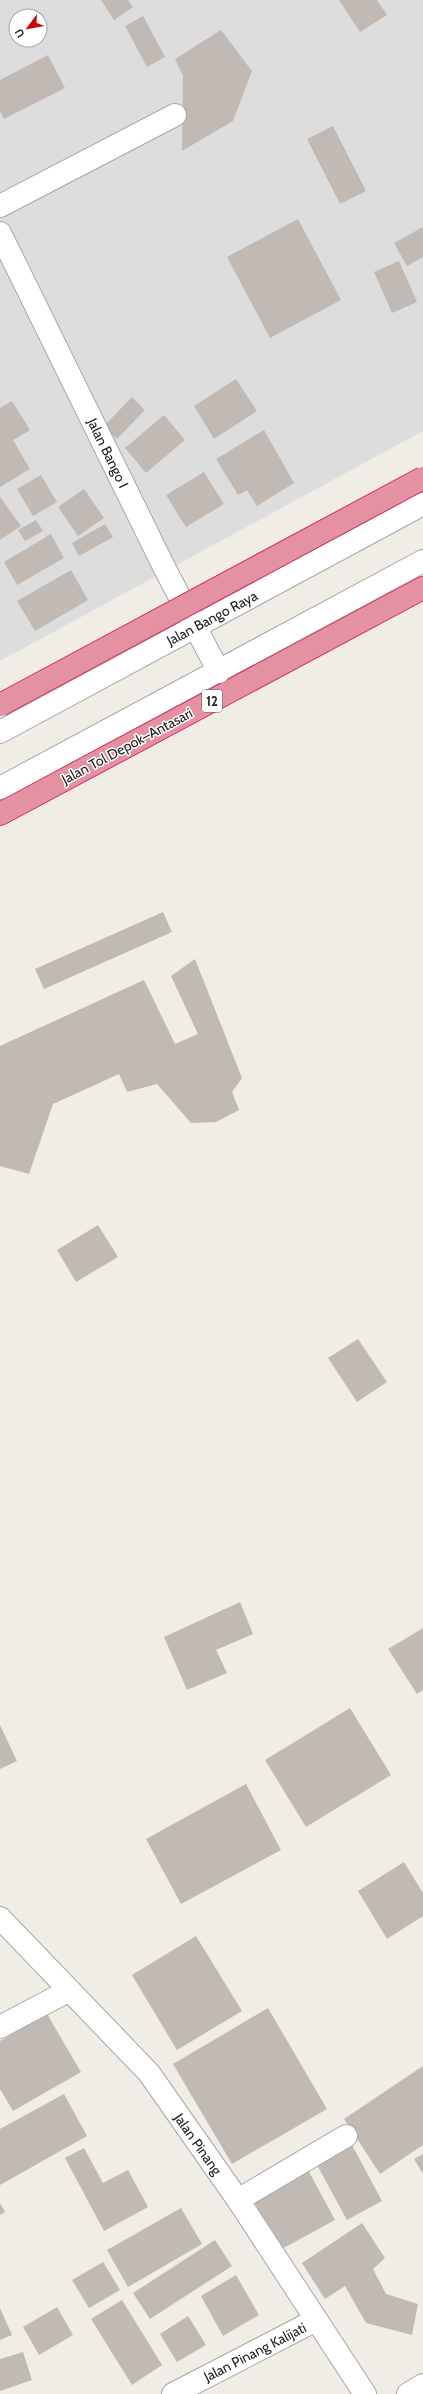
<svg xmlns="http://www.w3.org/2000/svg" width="423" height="2394" font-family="Cabin,sans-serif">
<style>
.residential{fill:#dedddd;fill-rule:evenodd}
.building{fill:#c1b9b3}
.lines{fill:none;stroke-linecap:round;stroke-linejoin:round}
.minor-casing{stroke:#a7a7a7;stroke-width:24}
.highway-casing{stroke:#d62d67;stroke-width:24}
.minor{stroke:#fff;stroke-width:22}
.highway{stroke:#e492a1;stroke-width:22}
.highway-bridge-casing{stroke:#d62d67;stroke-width:24;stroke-linecap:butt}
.highway-bridge{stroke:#e492a1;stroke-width:22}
.labels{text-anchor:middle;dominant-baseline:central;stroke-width:3;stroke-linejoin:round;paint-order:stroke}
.shield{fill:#fff;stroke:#636363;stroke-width:1}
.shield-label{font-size:13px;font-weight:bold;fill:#202020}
.street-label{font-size:14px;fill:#202020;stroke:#fff}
</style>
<rect width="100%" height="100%" fill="#f0ede7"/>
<path class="residential" d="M0 0H423V431L0 661ZM16 16H40V40H16Z"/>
<path class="building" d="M101 0H128L133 7 114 20Z
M339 0H377L387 15 360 32Z
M143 16 165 57 147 67 125 26Z
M221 30 252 71 233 121 182 151 183 76 175 59Z
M48 55 65 88 4 119 0 111V80Z
M333 126 366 191 340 204 307 139Z
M298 219 341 300 270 338 227 257Z
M423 227V257L407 266 394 243Z
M399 261 417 302 392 313 374 272Z
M236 379 257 411 214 439 194 406Z
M132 397 145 410 117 439 104 426Z
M12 401 30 430 13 440 30 469 0 487V408Z
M164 415 185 440 146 473 125 448Z
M264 430 294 483 257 506 247 490 238 495 216 459Z
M204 472 224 504 186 527 166 495Z
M41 475 57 502 33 516 17 489Z
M84 489 104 518 78 536 58 507Z
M0 497 21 526 0 540Z
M36 520 43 531 25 541 18 530Z
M105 524 113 537 79 556 72 543Z
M51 534 64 558 17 585 4 562Z
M71 570 88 600 35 631 17 601Z
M163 912 172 932 44 989 35 969Z
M195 959 242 1078 232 1092 239 1110 216 1122 191 1123 157 1084 127 1092 119 1074 53 1104 29 1174 0 1166V1046L144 980 175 1044 198 1034 171 976Z
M98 1225 118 1257 76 1282 57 1250Z
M358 1339 387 1382 357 1402 328 1358Z
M240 1602 253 1634 216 1650 227 1673 187 1690 164 1637Z
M423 1628V1690L417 1694 388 1649Z
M350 1708 391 1775 306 1827 265 1760Z
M0 1725 17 1761 0 1769Z
M246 1784 281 1850 181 1904 146 1839Z
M404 1862 423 1893V1916L387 1939 358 1891Z
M196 1936 242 2011 177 2050 132 1975Z
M268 2008 327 2109 232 2164 173 2064Z
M47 2014 81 2072 13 2111 0 2089V2041Z
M423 2066V2145L380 2174 344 2119Z
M64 2094 87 2136 0 2185V2129Z
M352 2145 382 2201 347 2220 317 2165Z
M84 2148 103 2183 128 2170 148 2207 104 2231 65 2158Z
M423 2154V2174L414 2159Z
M308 2170 335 2220 280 2250 253 2199Z
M0 2203 5 2212 0 2215Z
M181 2208 202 2244 128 2287 107 2250Z
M362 2223 385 2258 373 2269 386 2294 418 2304 412 2335 366 2323 345 2286 325 2299 302 2263Z
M215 2240 232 2266 150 2319 133 2293Z
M103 2262 120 2290 89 2308 72 2280Z
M236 2275 259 2315 223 2336 201 2296Z
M122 2300 162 2365 132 2385 91 2319Z
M57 2307 73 2335 39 2355 23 2327Z
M0 2308 12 2335 0 2340Z
M188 2316 206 2345 177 2362 160 2334Z
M23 2352 32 2380 0 2391V2359Z"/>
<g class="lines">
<defs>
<path id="minor" d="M0 206 175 115
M0 233 164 567 219 672
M0 732 423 504
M0 788 423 561
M0 1918 149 2073 238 2200 365 2394
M0 2027 68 1991
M238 2200 346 2136
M173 2394 316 2320
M408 2394 423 2385"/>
<path id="highway" d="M0 814 423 588"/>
</defs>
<use href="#minor" class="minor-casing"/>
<use href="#highway" class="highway-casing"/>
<use href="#minor" class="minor"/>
<use href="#highway" class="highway"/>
<defs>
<path id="highway-bridge" d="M0 705 423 478"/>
</defs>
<use href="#highway-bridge" class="highway-bridge-casing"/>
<use href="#highway-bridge" class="highway-bridge"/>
</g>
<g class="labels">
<rect class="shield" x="202" y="690" width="20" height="22" rx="3"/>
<g class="shield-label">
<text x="212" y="701">12</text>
</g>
<g class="street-label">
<text transform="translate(108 453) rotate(64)">Jalan Bango I</text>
<text transform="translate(212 618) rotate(-28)">Jalan Bango Raya</text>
<text transform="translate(127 746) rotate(-28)">Jalan Tol Depok–Antasari</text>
<text transform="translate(198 2144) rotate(55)">Jalan Pinang</text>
<text transform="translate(255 2352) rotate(-27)">Jalan Pinang Kalijati</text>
</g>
</g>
<g transform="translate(28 28) rotate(238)"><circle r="19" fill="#ffffff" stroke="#a6a6a6"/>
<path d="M0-3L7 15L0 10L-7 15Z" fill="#ca0707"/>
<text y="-6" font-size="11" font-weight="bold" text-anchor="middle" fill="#202020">U</text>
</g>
</svg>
